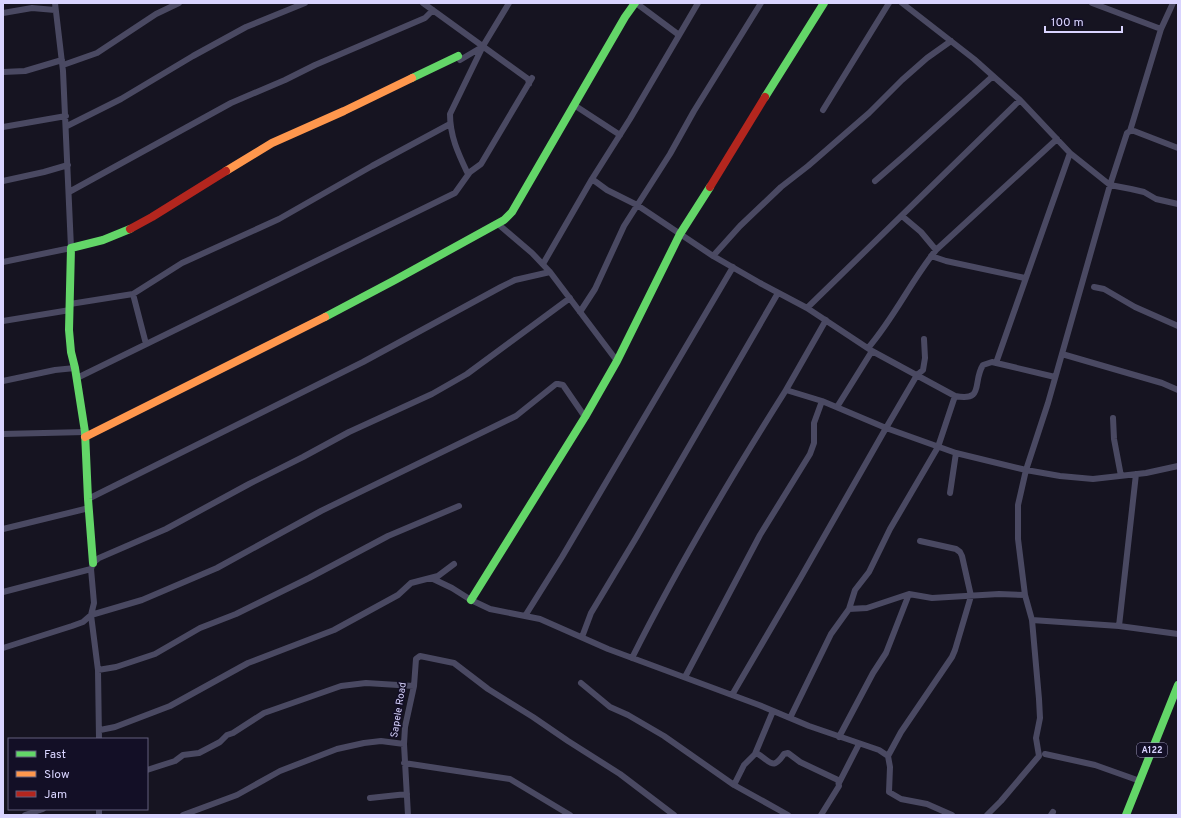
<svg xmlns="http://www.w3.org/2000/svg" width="1181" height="818" font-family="Overpass,sans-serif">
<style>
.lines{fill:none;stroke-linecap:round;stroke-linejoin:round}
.street{stroke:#4a4962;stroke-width:6}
.fast{stroke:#63d668;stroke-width:8}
.slow{stroke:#ff974d;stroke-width:8}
.jam{stroke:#b3261e;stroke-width:8}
.labels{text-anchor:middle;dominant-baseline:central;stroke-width:3.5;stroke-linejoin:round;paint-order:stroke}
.shield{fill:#130f26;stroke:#9e99be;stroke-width:1}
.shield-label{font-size:9px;font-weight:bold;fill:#d9d4ff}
.street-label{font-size:10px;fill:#d9d4ff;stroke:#130f26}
</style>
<rect width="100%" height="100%" fill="#161421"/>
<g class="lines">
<path class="street" d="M423 3 528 79 529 84
M636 3 679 35
M902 3 974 59 1020 100 1070 153 1110 185 1131 189 1144 192 1156 199 1178 204
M1092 3 1161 29
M3 13 32 8 55 10
M460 60 482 47
M63 65 97 53 156 14 179 3
M3 72 25 71 62 60
M574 105 620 135
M823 110 889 3
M67 126 121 99 193 56 246 27 305 3
M3 127 66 116
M1130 131H1134L1178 148
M470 172H467C458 153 450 136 450 114L483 46 509 3
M592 179 630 119 698 3
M3 181 44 172 68 165
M875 181 905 155 993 76
M69 192 231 103 285 80 315 65 425 18 433 10
M902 216 921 232 936 250
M498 224 532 253 550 272 617 361
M713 256 740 226 781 187 808 166 869 113 902 80 927 58 951 41
M931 256 946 261 1025 278
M3 262 71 248 63 71 55 3
M543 264 592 179 607 190 637 205 713 256 760 283 807 308 872 351 955 396C985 402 972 382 983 365L992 362 1055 377
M1094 287 1104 289 1135 307 1178 326
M133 294 146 344
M70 304 133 294 182 263 279 219 372 166 450 124
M807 308 1020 100
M580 312 595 289 624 226 670 154 694 111 761 3
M3 321 70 310
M868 348C894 318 911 281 936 250L1057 139
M1062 354 1162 383 1178 390
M996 363 1070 153
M77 378 455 193 470 172 481 164 532 78
M3 381 55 370 75 368
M786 390 826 320
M837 407 872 351
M1113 418 1114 439 1121 476
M3 434 85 432
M938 447 955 396
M950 493 956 453
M88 499 363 362 501 287 515 280 550 272
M3 529 89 508
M91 569 94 603 91 615 98 670 99 739
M431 578 452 588 471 600 490 609 540 619 608 649 759 705 809 726 879 750 888 756 890 767 889 792 901 799 927 804 952 815
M3 592 91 569 93 563 99 558 166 529 249 484 303 457 349 432 432 394 467 374 570 298
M909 594 932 598 999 594 1025 595
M849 609 855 590 869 572 890 529 938 447
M525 616 562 557 733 267
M1032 620 1025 595 1018 539V505L1026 470 1048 403 1110 185 1127 133 1130 131 1161 29 1173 3
M1119 626 1136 474
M582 637 591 613 636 538 778 293
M3 648 72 626 83 622 91 615 142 600 217 568 321 511 516 416 556 384H558L563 385 585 417
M632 658C678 566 731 477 786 390L822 401 886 428 917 375 923 370 925 358 924 339
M98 670 116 667 155 654 200 628 236 614 309 578 388 536 459 506
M685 677 760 535 810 454 814 443V423L822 401
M581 683 610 707 628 715 664 736 734 785 788 815
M732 695 801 577 886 428 956 453 1026 470 1060 476 1093 479 1146 473 1178 466
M790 718 831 634 849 609 867 608 909 594 886 653 873 673 839 737
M100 730 115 727 170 706 248 663 334 630 398 595 411 583 438 576 454 564
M755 754 773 711
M1045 754 1095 765 1140 781
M888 756 901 732 952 657 955 650 971 596 962 556 960 552 956 549 920 541
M404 763 510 779 570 815
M147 770 175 761 183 755 199 753 220 742 227 735 233 733 264 713 341 686 366 683 414 686
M839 783 859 744
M734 785 744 765 755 754H758C772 763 773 770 784 754L788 753 800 762 838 780 839 786 821 815
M370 798 407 794
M99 809V815
M25 815 43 809
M183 815 237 795 280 771 337 749 364 743 381 741 404 744
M408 815 404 744 405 727 414 686 416 659 420 656 454 663 488 689 533 717 568 741 620 774 674 815
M987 815 1001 801 1039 756 1036 738 1040 718 1039 699 1032 620 1119 626 1178 634
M1051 815 1053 812"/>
<path class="fast" d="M412 78 458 56
M765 97 824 3
M325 317 395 280 504 220 512 212 625 17 635 3
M93 563 88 499 85 432 75 368 71 352 69 330 71 248 103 240 130 229
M471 600 585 417 617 361 680 234 710 187
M1126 815 1178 685"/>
<path class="slow" d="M226 171 272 143 344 111 412 78
M85 437 325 317"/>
<path class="jam" d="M710 187 765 97
M130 229 152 217 226 171"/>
</g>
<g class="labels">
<rect class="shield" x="1137" y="743" width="30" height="14" rx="3"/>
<g class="shield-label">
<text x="1152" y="750">A122</text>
</g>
<g class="street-label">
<text transform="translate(399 710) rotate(-81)">Sapele Road</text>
</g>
</g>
<rect width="1181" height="818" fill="none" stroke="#d9d4ff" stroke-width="8"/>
<rect x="8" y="738" width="140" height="72" fill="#130f26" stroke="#625e7d"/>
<rect x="16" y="751" width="20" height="6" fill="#63d668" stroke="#625e7d"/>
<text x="44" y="758" font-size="12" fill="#d9d4ff">Fast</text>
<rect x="16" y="771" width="20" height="6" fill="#ff974d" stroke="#625e7d"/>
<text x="44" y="778" font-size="12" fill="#d9d4ff">Slow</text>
<rect x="16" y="791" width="20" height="6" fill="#b3261e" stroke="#625e7d"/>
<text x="44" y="798" font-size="12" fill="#d9d4ff">Jam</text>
<path d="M1045 26v6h77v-6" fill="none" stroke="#d9d4ff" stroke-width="2"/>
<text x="1051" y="26" font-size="12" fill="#d9d4ff" stroke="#130f26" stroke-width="3" paint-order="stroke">100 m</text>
</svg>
